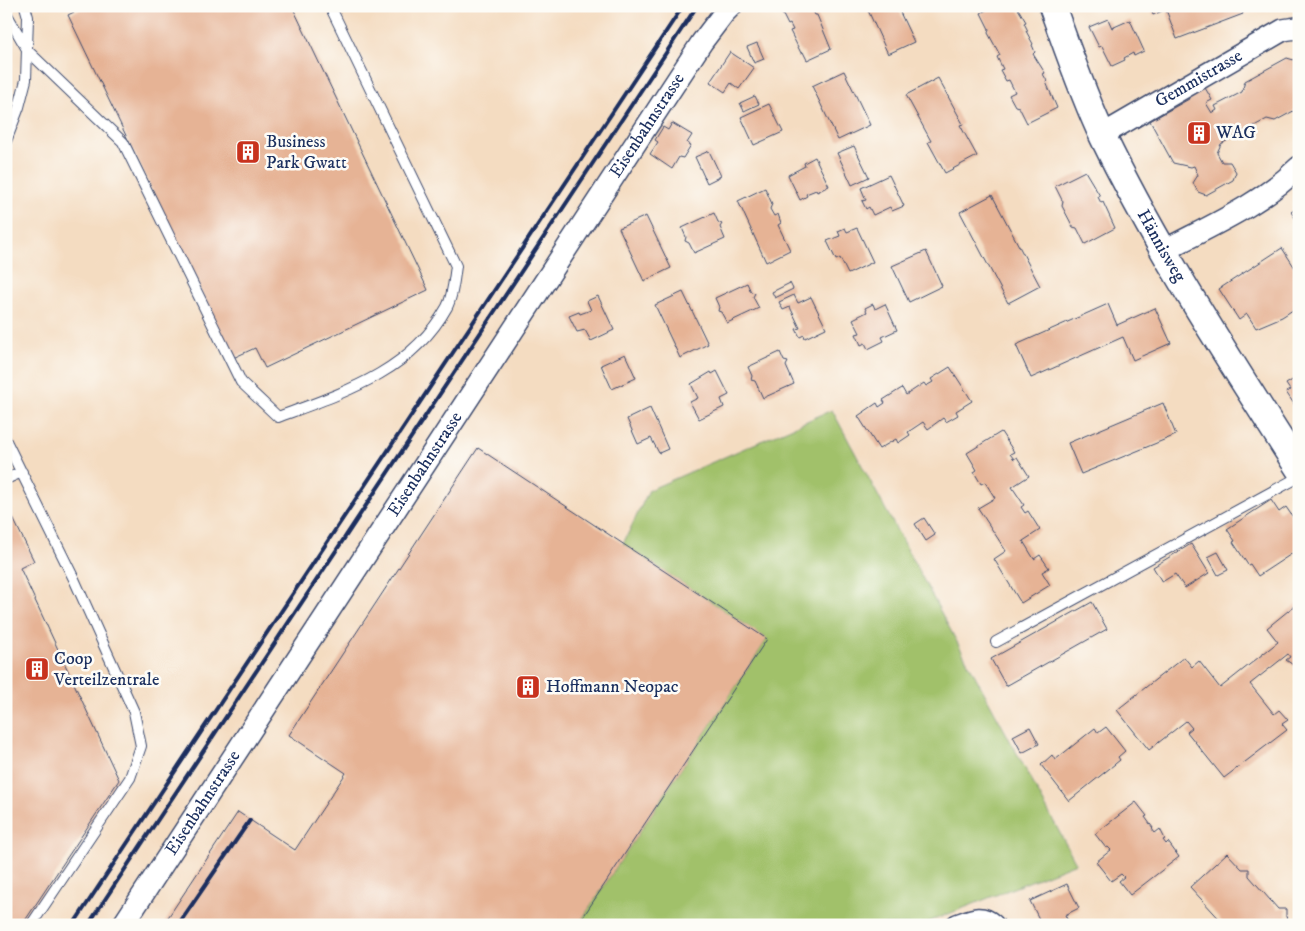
<svg xmlns="http://www.w3.org/2000/svg" width="1305" height="931" font-family="'IM FELL DW Pica',serif">
<style>
.green{fill:#a1c16a;stroke:#5e7864}
.building{fill:#e6b395}
.lines{fill:none;stroke-linecap:round;stroke-linejoin:round}
.service-casing{stroke:#3c496d;stroke-width:12}
.minor-casing{stroke:#3c496d;stroke-width:24}
.tertiary-casing{stroke:#3c496d;stroke-width:29}
.service{stroke:#fff;stroke-width:10}
.minor{stroke:#fff;stroke-width:21}
.tertiary{stroke:#fff;stroke-width:26}
.rail{stroke:#1b2f5e;stroke-width:4}
.labels{text-anchor:middle;dominant-baseline:central;stroke-width:5;stroke-linejoin:round;paint-order:stroke}
.street-label{font-size:18px;fill:#1b2f5e;stroke:#fdfcf7}
.poi-label{font-size:18px;fill:#1b2f5e;stroke:#fdfcf7;text-anchor:start}
</style>
<rect width="100%" height="100%" fill="#fdfcf7"/>
<filter id="ink" filterUnits="userSpaceOnUse"><feTurbulence type="fractalNoise" baseFrequency=".02" numOctaves="2"/><feDisplacementMap in="SourceGraphic" scale="10" xChannelSelector="R" yChannelSelector="G"/><feConvolveMatrix kernelMatrix="1 2 1 2 8 2 1 2 1" color-interpolation-filters="sRGB"/></filter>
<filter id="wash" filterUnits="userSpaceOnUse"><feTurbulence type="fractalNoise" baseFrequency=".0096" numOctaves="4" result="noise"/><feDisplacementMap in="SourceGraphic" scale="20" xChannelSelector="R" yChannelSelector="G"/><feGaussianBlur stdDeviation="1.12" result="paint"/><feColorMatrix in="noise" values="0 0 0 0 0 0 0 0 0 0 0 0 0 0 0 0 0 1.4 0 .05"/><feComposite in="paint" operator="in"/></filter>
<g filter="url(#wash)">
<rect width="100%" height="100%" fill="#f4dcc1"/>
<path class="green" d="M832 410 1076 863 921 925H578L767 639 623 544 649 490Z"/>
<g id="blocks">
<path class="building" d="M86 6H292L428 290 265 368 255 348 233 358 68 15Z
M787 6H811L815 15H817L831 49 807 60 803 52 801 53 790 31 793 30 790 24 788 25 780 9Z
M866 6H897L914 42 888 54Z
M993 6 1017 7 1026 22 1024 23 1028 31H1026L1033 44 1032 45 1035 52 1033 54 1045 73 1043 74 1047 81 1046 82 1057 108 1027 123 1019 107 1015 106 1009 95 1015 92 1009 80 1006 81 1000 70 1003 69 997 57 1000 55 988 33 989 29 981 13Z
M1150 6H1161L1162 11 1153 15Z
M1167 6H1240L1243 14 1177 39 1165 7Z
M1108 19 1112 28 1130 20 1144 51 1134 56 1133 53 1124 58 1125 60 1112 66 1102 46 1099 47 1089 27Z
M757 43 764 59 754 63 747 47Z
M730 52 754 68 739 89 731 83 725 92 710 82Z
M1287 58 1297 61 1299 64V108L1275 121 1267 119 1221 144 1217 153 1222 162H1230L1236 172 1233 180 1206 195 1198 192 1193 183 1198 175 1194 166 1191 167 1173 163 1150 121 1189 99 1187 96 1204 86 1212 100 1206 103 1212 113 1217 110 1215 106 1242 92 1245 81Z
M844 71 870 125 838 140 812 86Z
M938 78 963 124 960 125 977 156 945 173 928 142 931 141 906 95Z
M755 96 759 104 744 111 740 103Z
M769 104 783 132 754 145 741 117Z
M672 123 692 135 687 143 691 145 683 158 679 157 672 169 650 154 658 142 655 140 663 127 668 130Z
M854 146 869 177 852 185 837 153Z
M709 151 721 176 707 183 695 157Z
M815 157 829 186 817 192 816 190 806 194 807 196 800 200 788 175 805 166 804 163Z
M1085 171 1100 196 1098 197 1101 203 1103 202 1115 228 1085 244 1077 228 1073 227 1062 206 1063 202 1055 186Z
M889 175 904 206 892 211 890 207 873 215 869 207 866 209 862 201 866 200 861 188Z
M765 188 772 204 770 209 774 216 778 214 781 223 778 225 790 250 766 262 738 201Z
M992 195 1040 286 1008 303 960 212Z
M1299 207V224L1291 212Z
M714 213 718 222 722 224 720 227 725 239 694 253 689 243 685 241 686 237 682 228Z
M646 216 671 268 644 281 619 228Z
M845 228 847 232 857 228 873 262 848 274 840 258 836 260 827 241 840 236 838 231Z
M1282 248 1297 271 1295 272 1299 277V306L1282 317 1256 328 1247 314 1239 320 1219 289Z
M926 251 942 286 909 302 892 266Z
M747 283 751 292 755 293 753 297 759 308 727 323 721 312 718 311 719 307 715 298Z
M790 283 793 289 775 298 772 292Z
M683 292 708 344 680 358 655 305Z
M794 295 798 303 811 297 826 328 805 338 804 335 800 337 796 329 800 328 790 307 783 310 779 302Z
M598 296 614 330 591 341 585 330 577 332 569 316 579 312 580 314 591 310 587 301Z
M873 304 875 309 885 304 897 330 882 337 884 341 868 349 865 343 861 345 856 334 860 333 853 319 867 312 865 308Z
M1108 304 1117 325 1155 308 1171 343 1133 360 1123 337 1031 378 1016 345Z
M780 352 784 361 788 362 786 366 794 384 763 398 755 381 751 380 752 376 748 367Z
M625 354 636 378 612 389 601 365Z
M950 367 972 401 956 411 958 415 946 422 943 418 928 429 923 422 908 432 910 435 898 443 896 439 879 449 858 416 877 403 879 407 885 403 883 400 902 388 906 395 924 383 926 386 933 382 931 379Z
M717 371 729 395 721 399 724 407 699 419 690 402 698 398 691 384 711 372 712 374Z
M1299 376V405L1296 407 1286 392 1290 390 1286 384Z
M1163 403 1176 435 1081 474 1068 443Z
M650 408 668 449 659 453 651 438 638 444 627 419Z
M1001 432 1014 452 1010 454 1014 459 1017 457 1029 476 1012 487 1024 505 1021 507 1025 513 1028 511 1040 530 1023 541 1034 559 1040 555 1049 568 1042 572 1050 585 1021 603 994 559 1006 551 978 508 995 498 985 482 981 484 974 472 977 470 967 453Z
M478 448 767 639 579 923 578 925H163L238 812 295 850 346 773 289 735Z
M1271 500 1279 512 1286 507 1299 526V549L1258 576 1250 564 1248 565 1233 542 1235 541 1227 529Z
M12 516 34 561 20 568 119 780 22 925H6V519Z
M924 518 935 535 926 541 915 524Z
M1191 544 1209 573 1185 588 1175 574 1162 582 1153 567Z
M1218 552 1228 570 1218 575 1208 557Z
M1092 602 1107 629 1006 686 991 659Z
M1299 602V669L1286 660 1290 657 1288 654 1250 684 1274 714 1279 710 1288 720 1282 724 1287 730 1224 778 1187 732 1192 728 1186 721 1149 750 1117 710 1184 657 1192 667 1199 661 1220 688 1278 642 1267 628Z
M1030 727 1039 744 1022 753 1013 736Z
M1106 727 1125 751 1118 757 1120 760 1069 801 1041 765 1052 755 1055 760 1095 728 1098 733Z
M1136 802 1147 816 1145 817 1153 828 1152 829 1155 833 1160 829 1165 839 1163 840 1166 844 1168 842 1179 857 1130 895 1119 881 1124 877 1121 874 1111 881 1096 862 1111 850 1108 847 1106 848 1095 834Z
M1227 853 1242 869H1249V876L1278 909H1286V917L1293 925H1225L1190 887Z
M1067 884 1079 908 1065 915 1070 925H1042L1030 901Z"/>
</g>
</g>
<g filter="url(#ink)">
<use href="#blocks" fill-opacity="0" stroke="#3c496d" stroke-width="1"/>
<g class="lines">
<defs>
<path id="service" d="M6 13 28 51 123 142 241 382 278 417C343 393 411 372 447 307 453 296 454 279 456 266L330 6
M6 141 19 107 26 80 28 17 25 6
M6 441 74 579 134 712 141 746 130 778 31 925
M6 479 22 472
M996 642 1299 477"/>
<g id="minor">
<path id="s1" d="M1102 135 1283 30 1296 28 1299 29"/>
<path d="M1163 251C1210 226 1260 205 1299 167"/>
<path id="s2" d="M123 925 702 42 724 13 731 6"/>
<path d="M957 925C971 920 981 914 993 925"/>
</g>
<g id="tertiary">
<path id="s3" d="M1052 6C1068 50 1083 95 1103 137 1159 253 1230 360 1299 469"/>
</g>
</defs>
<use href="#service" class="service-casing"/>
<use href="#minor" class="minor-casing"/>
<use href="#tertiary" class="tertiary-casing"/>
<use href="#service" class="service"/>
<use href="#minor" class="minor"/>
<use href="#tertiary" class="tertiary"/>
<path class="rail" d="M73 925 683 6
M88 925 697 6
M178 925 250 820"/>
</g>
</g>
<defs>
<symbol id="building-square" viewBox="-11 -11 22 22"><rect x="-9" y="-9" width="18" height="18" rx="4" fill="#c8321e" stroke="#fdfcf7"/><path d="M-4-6H4V6H1V3H-1V6H-4ZM-2.5-4.3h1.7v1.8h-1.7ZM.8-4.3h1.7v1.8H.8ZM-2.5-1h1.7V.8h-1.7ZM.8-1h1.7V.8H.8Z" fill="#fff"/></symbol>
</defs>
<g fill-rule="evenodd">
<use href="#building-square" x="1185" y="119" width="28" height="28"/>
<use href="#building-square" x="234" y="138" width="28" height="28"/>
<use href="#building-square" x="23" y="655" width="28" height="28"/>
<use href="#building-square" x="514" y="673" width="28" height="28"/>
</g>
<g class="labels">
<g class="street-label">
<text stroke="none"><textPath href="#s1" startOffset="112">Gemmistrasse</textPath></text>
<text stroke="none"><textPath href="#s2" startOffset="956">Eisenbahnstrasse</textPath></text>
<text stroke="none"><textPath href="#s3" startOffset="264">Hännisweg</textPath></text>
<text stroke="none"><textPath href="#s2" startOffset="551">Eisenbahnstrasse</textPath></text>
<text stroke="none"><textPath href="#s2" startOffset="146">Eisenbahnstrasse</textPath></text>
</g>
<g class="poi-label">
<text x="1216" y="133">WAG</text>
<text x="266" y="142">Business<tspan x="266" dy="21">Park Gwatt</tspan></text>
<text x="54" y="659">Coop<tspan x="54" dy="21">Verteilzentrale</tspan></text>
<text x="546" y="687">Hoffmann Neopac</text>
</g>
</g>
<rect width="1305" height="931" fill="none" stroke="#fdfcf7" stroke-width="25"/>
</svg>
